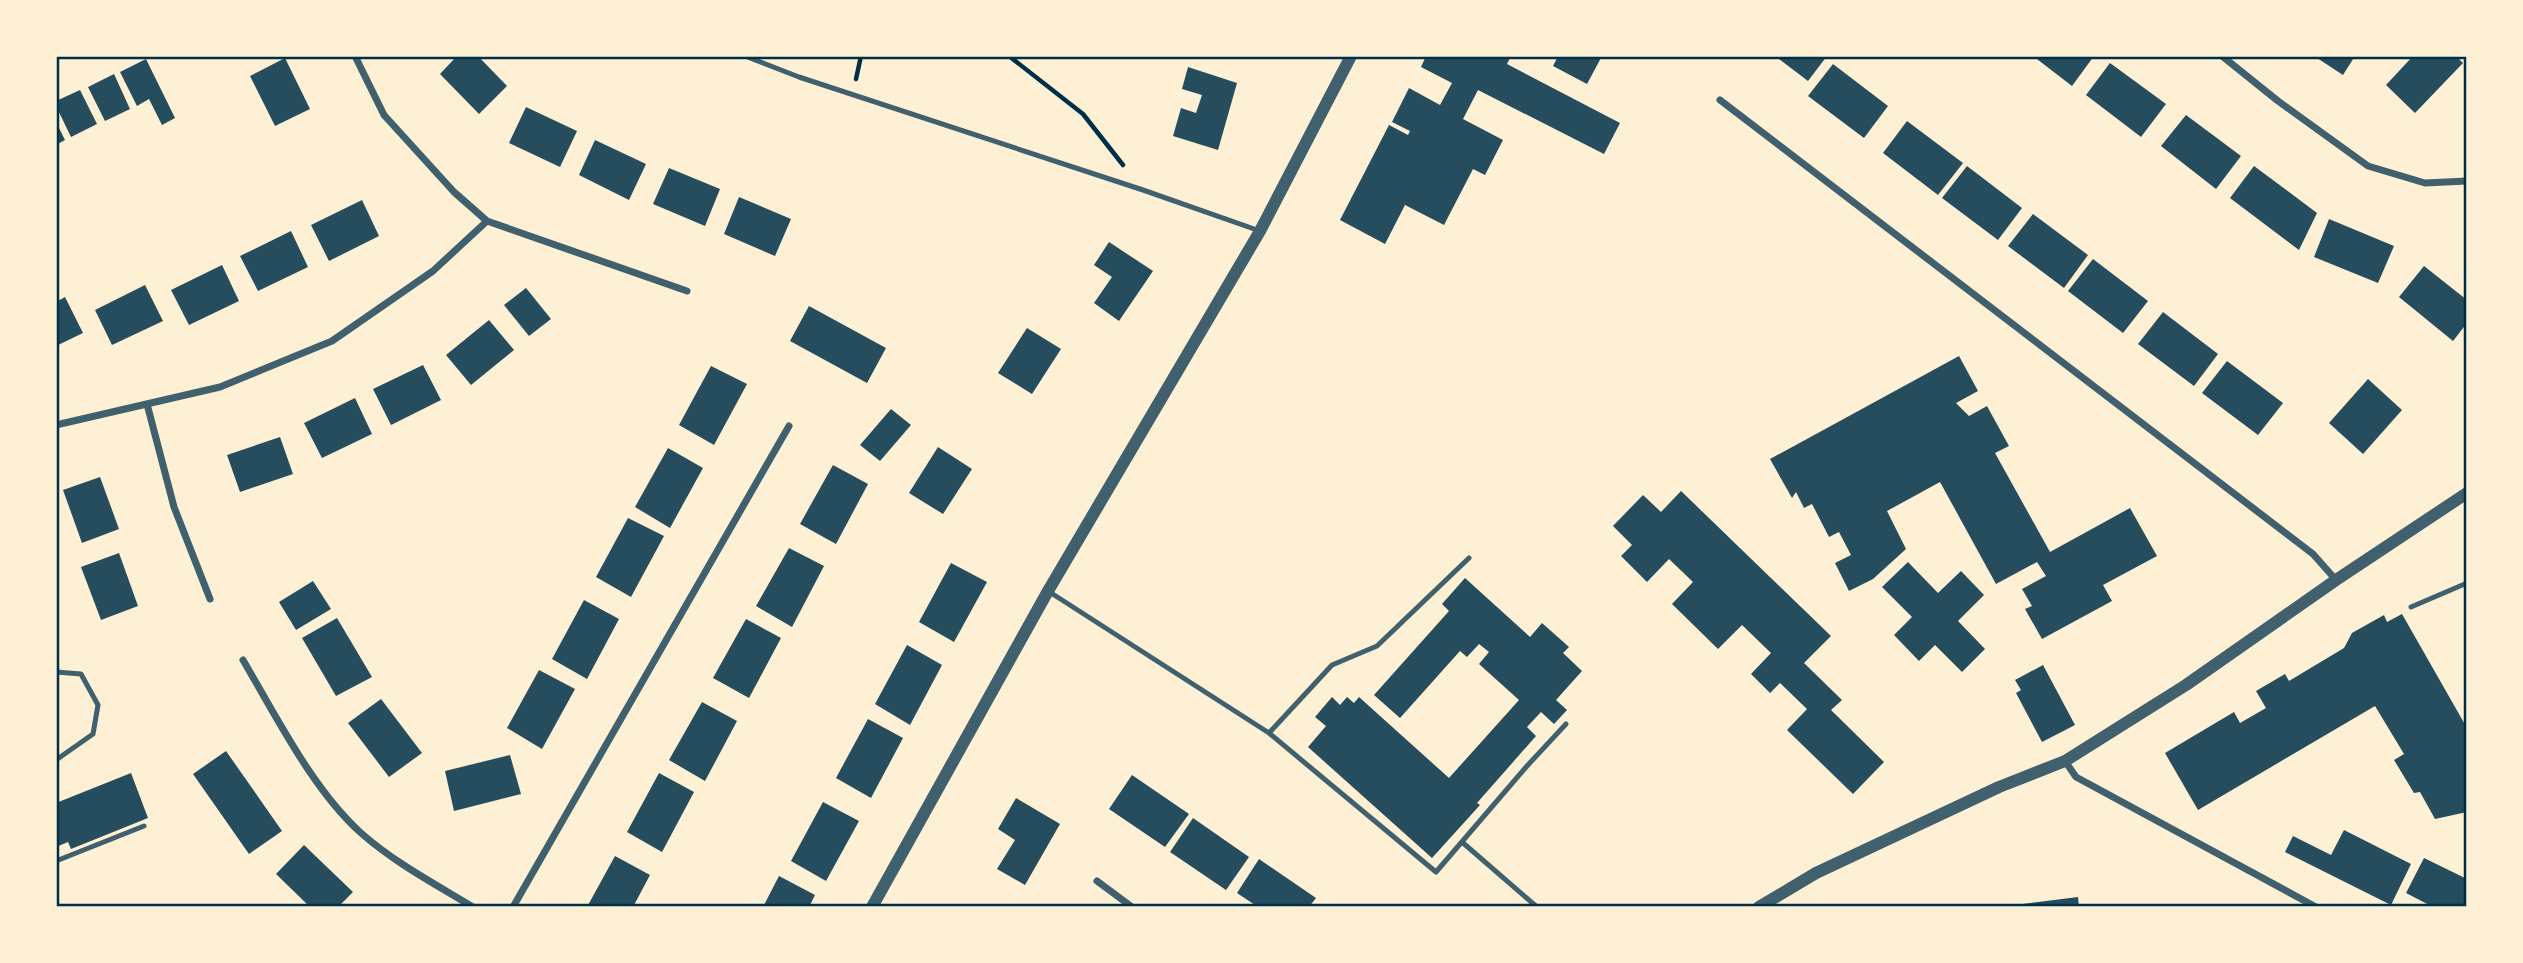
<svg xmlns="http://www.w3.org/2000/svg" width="2523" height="963" font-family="Inter,sans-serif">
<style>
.building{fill:#264d5e}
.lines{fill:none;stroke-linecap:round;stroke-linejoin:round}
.path{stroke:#003049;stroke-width:4.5}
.service{stroke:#3f606c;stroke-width:5}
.minor{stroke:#3f606c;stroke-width:7}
.tertiary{stroke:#3f606c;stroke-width:12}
.neatline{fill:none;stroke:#003049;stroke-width:2.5}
</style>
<rect width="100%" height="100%" fill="#fdf0d5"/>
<path class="building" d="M457 56H478L507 86 479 114 440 74Z
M1426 56H1511L1507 64 1620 123 1604 154 1478 90 1463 119 1503 140 1485 175 1473 169 1444 225 1405 205 1385 244 1340 220 1389 125 1408 135 1410 131 1392 122 1409 88 1440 105 1452 83 1421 67Z
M1558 56H1602L1587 84 1553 66Z
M1775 56H1827L1808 81Z
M2033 56H2094L2072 86Z
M2314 56H2355L2343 75Z
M2413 56H2456L2463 63 2415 113 2386 85Z
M285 58 310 109 275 126 250 76Z
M146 59 175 118 162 125 149 99 137 106 120 72Z
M2110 63 2166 104 2141 137 2086 95Z
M1833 64 1888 106 1864 138 1808 96Z
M1188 67 1237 83 1218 150 1173 136 1181 108 1196 113 1202 95 1182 89Z
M114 74 130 109 105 121 88 87Z
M80 90 97 124 71 137 56 106V101Z
M526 107 577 131 560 167 509 143Z
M2186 115 2241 156 2216 189 2161 146Z
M1907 121 1963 163 1938 195 1883 153Z
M56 122 65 140 56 145Z
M595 140 646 164 629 200 579 175Z
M1967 166 2022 208 1998 240 1942 198Z
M2254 166 2317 213 2299 250 2230 198Z
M669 168 720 189 705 226 653 204Z
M739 197 791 219 775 256 724 234Z
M362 200 379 236 329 261 311 225Z
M2033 214 2088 255 2064 288 2008 246Z
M2329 219 2394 246 2378 283 2314 257Z
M291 231 308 267 258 291 240 256Z
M1109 242 1153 271 1119 321 1094 303 1112 277 1094 265Z
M2093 259 2148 301 2123 333 2068 291Z
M222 265 239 301 189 325 171 290Z
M2424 266 2467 300V323L2453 341 2399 297Z
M145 285 163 321 112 345 95 310Z
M526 288 551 319 529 336 504 305Z
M65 297 83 333 56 346V302Z
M809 306 886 348 867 383 790 341Z
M2163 312 2218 354 2194 386 2138 344Z
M489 320 514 350 471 385 446 355Z
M1027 328 1061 349 1032 394 998 373Z
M1959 356 1978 391 1956 403 1969 416 1987 406 2009 446 1995 453 2050 552 2130 508 2157 556 2103 585 2112 601 2042 639 2025 609 2032 606 2022 589 2046 576 2037 562 1996 584 1940 482 1887 511 1906 549 1873 579 1849 591 1835 563 1851 555 1839 532 1829 537 1812 504 1804 508 1796 492 1792 498 1770 459Z
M2227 361 2283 403 2258 435 2202 393Z
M423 365 441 400 391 425 373 389Z
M711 366 747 384 714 445 679 425Z
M2368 379 2402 410 2363 454 2329 423Z
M355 398 372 434 322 458 304 423Z
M891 409 911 425 880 461 860 445Z
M280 437 293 474 240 492 227 455Z
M938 447 972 469 943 514 909 493Z
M668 448 703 468 670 528 635 507Z
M833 465 868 484 836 544 800 524Z
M100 477 119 529 82 543 63 490Z
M1681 491 1831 636 1804 663 1842 700 1831 710 1884 762 1853 794 1787 730 1807 709 1780 683 1770 693 1751 674 1771 653 1742 625 1718 649 1672 604 1693 582 1669 559 1647 582 1621 556 1632 545 1613 526 1643 495 1661 512Z
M628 518 664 536 631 597 596 577Z
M789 548 824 566 792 627 756 606Z
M119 553 138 606 101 620 81 567Z
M1908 562 1938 593 1961 571 1984 595 1958 621 1985 649 1962 672 1935 645 1919 661 1894 635 1912 617 1882 587Z
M951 563 987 582 954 642 919 622Z
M1465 578 1530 637 1542 623 1569 647 1563 653 1582 671 1556 700 1567 710 1554 724 1541 712 1527 727 1536 736 1477 803 1480 805 1432 858 1308 747 1326 726 1315 717 1332 697 1340 705 1347 697 1354 703 1359 697 1449 778 1519 700 1479 664 1489 652 1479 644 1467 657 1460 651 1400 718 1374 695 1449 611 1442 604Z
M313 581 331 609 296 630 279 602Z
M584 600 619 619 587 679 552 659Z
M2402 614 2467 728V812L2435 819 2420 792 2414 793 2394 760 2404 754 2375 706 2198 810 2165 753 2234 712 2240 723 2266 708 2256 691 2285 674 2289 681 2344 648 2352 633 2384 615 2387 622Z
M337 618 372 677 336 696 302 638Z
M746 619 781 638 749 698 713 678Z
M907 645 942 665 910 725 875 704Z
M2043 665 2075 725 2042 742 2016 693 2021 690 2015 680Z
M539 670 575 689 542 749 507 728Z
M381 699 422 753 389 777 348 723Z
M702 702 737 721 705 781 669 760Z
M868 719 903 738 871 798 836 778Z
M226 751 282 831 249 854 193 774Z
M510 755 521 794 454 811 445 771Z
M131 773 148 818 71 849 68 842 56 847V803Z
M659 773 694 792 662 852 627 832Z
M1132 775 1189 814 1165 847 1109 809Z
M1016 798 1060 824 1025 885 997 869 1015 840 998 829Z
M823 802 859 821 826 881 791 861Z
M1193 818 1249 857 1226 890 1170 852Z
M2344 830 2411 864 2391 905 2285 852 2293 836 2331 855Z
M304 845 353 892 338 907H310L276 874Z
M615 856 650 875 633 907H587Z
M2424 858 2467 879V907H2433L2406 893Z
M1259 859 1316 898 1309 907H1258L1237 893Z
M779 876 815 895 809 907H763Z
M2078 897 2079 907H2015V905Z"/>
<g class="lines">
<path class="path" d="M1009 56 1083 114 1123 165
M856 79 861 56"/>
<path class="service" d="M745 56 799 77 1143 190 1260 231
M1048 591 1269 733 1332 665 1377 646 1469 558
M2411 607 2467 583
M56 672 81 674 98 705 93 734 56 760
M1269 733 1436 872 1527 766 1566 724
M1462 842 1537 907
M56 861 144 826"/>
<path class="minor" d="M355 56 384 115 454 192 487 221 687 291
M2222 56 2278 101 2368 166 2425 183 2467 181
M1720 100 2313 554 2336 580
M147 404 174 507 210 599
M56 425 220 387 332 341 433 271 487 221
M243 660C276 716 313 790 361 833 395 863 435 884 473 907
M2065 761 2076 777 2316 907
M1097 881 1132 907
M513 907 789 426"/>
<path class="tertiary" d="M872 907 1048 591 1260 231 1351 56
M1759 907 1816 873 1999 787 2065 761 2186 685 2336 580 2467 493"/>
</g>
<rect width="2523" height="963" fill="none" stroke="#fdf0d5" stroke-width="116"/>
<rect x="58" y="58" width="2407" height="847" class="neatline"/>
</svg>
